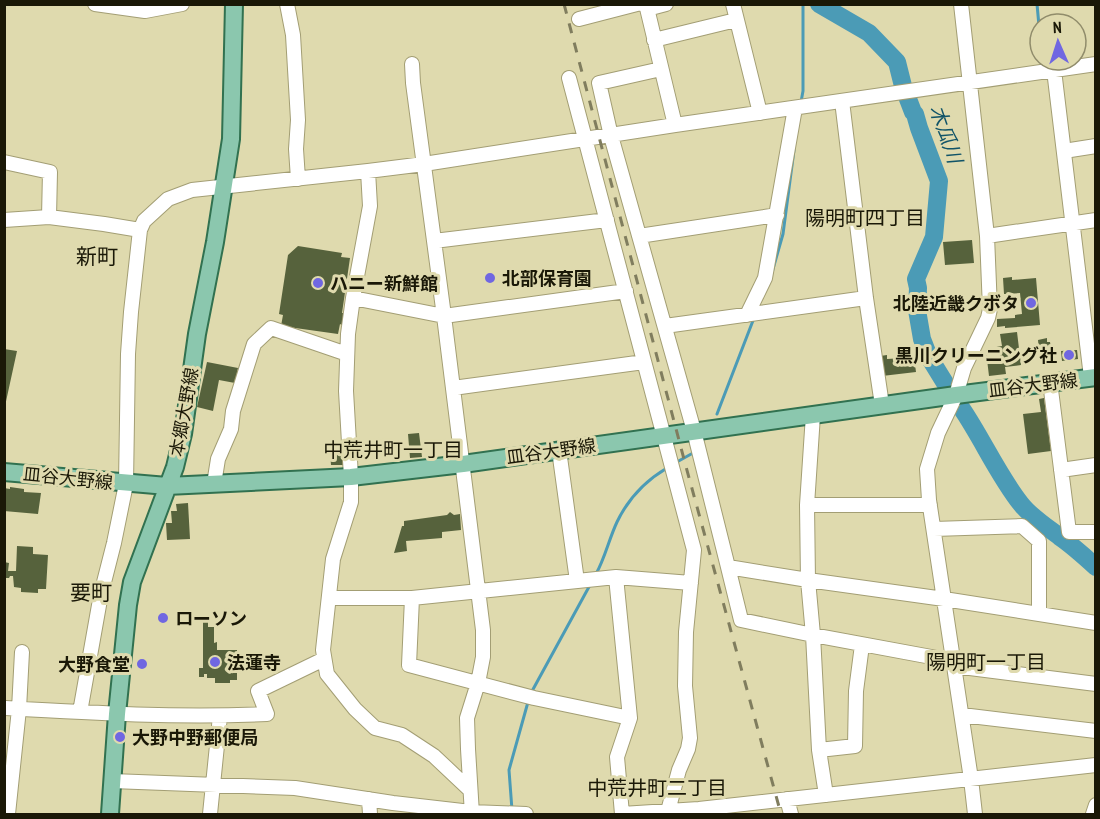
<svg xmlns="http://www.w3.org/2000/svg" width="1100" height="819" font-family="'PT Sans Narrow','Noto Sans JP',sans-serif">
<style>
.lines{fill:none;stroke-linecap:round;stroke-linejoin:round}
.stream{stroke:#4b9bb6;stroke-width:3}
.river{stroke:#4b9bb6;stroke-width:18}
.building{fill:#56623c}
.minor-casing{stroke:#a39e74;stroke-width:16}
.major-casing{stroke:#317150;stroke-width:20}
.minor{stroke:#fff;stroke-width:14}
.major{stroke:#8bc7ae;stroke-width:16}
.rail{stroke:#807d5e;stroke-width:3;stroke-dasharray:10 10;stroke-linecap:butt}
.poi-dot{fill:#7067e1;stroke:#dfdaae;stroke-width:2}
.labels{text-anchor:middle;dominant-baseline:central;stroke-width:6;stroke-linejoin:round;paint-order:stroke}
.poi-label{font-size:18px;font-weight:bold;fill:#1a1807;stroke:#dfdaae;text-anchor:start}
.street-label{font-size:18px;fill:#1a1807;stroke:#dfdaae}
.water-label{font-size:20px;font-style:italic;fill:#115468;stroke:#dfdaae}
.neighbourhood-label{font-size:20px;fill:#1a1807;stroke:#dfdaae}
.quarter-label{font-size:21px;fill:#1a1807;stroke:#dfdaae}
</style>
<rect width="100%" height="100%" fill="#dfdaae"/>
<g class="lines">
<path class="stream" d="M1037 4 1040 37
M801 102 803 91V4
M771 276 783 234 794 150
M717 414 754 318
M675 463 693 453
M596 574C605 558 609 539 617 522 628 499 645 481 667 468
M531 693 590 585
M512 810 509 770 528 702"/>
<path class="river" d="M819 4 869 33 897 62 903 86 913 112 915 114 919 128 939 181 934 237 916 279 918 288 917 310 922 339 929 357 945 383
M962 409C983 440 998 475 1021 504 1031 517 1047 527 1060 537 1073 546 1084 556 1096 567"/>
</g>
<path class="building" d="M972 240 974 263 945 265 943 242Z
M298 246 342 253 341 257 350 258 342 313H344L342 325 340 324 338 334 281 326 283 315 279 314 288 255Z
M1012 277V280L1036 278 1040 325 1005 328V326L997 327V319L1015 318V315L1022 314 1020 293 1004 294 1003 278Z
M1017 332 1021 365 1005 367 1006 374 989 376 986 351 991 348 1002 346 1000 334Z
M1047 338V342H1050L1053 360 1040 361 1038 340Z
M4 349 17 351 5 406H4Z
M1077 350 1078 359 1062 361 1061 351Z
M913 354V357H914L916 372 882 376 880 356 887 355V359L904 358 903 355Z
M207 362 238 368 235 383 219 380 213 411 197 407Z
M1044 398 1051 451 1028 454 1023 414 1041 412 1039 399Z
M419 433 422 457 410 458 408 434Z
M344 443 346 465H331L330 451 336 450V444Z
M10 487 24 489V492L41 493 38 514 4 511V488L10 489Z
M188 503 190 539 167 540 166 523H172L171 511H177L176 504Z
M450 512 454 515 460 514 461 530 442 532V538L406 541 407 551 394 553 402 526H404V521L447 515Z
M17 546 33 547V554L48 555 46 589H38V593L21 592V588L14 587 13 576H10L9 578H4V562L9 563 8 571H16Z
M203 622H208V627H214V643L217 642V650H237V680H230V683H215V678H207V674H204V677H199V668H203Z"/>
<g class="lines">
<defs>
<path id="minor" d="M95 4 145 11 182 4
M287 4 293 35 298 120 296 149 298 179
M646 4 675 125
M733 4 760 113
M961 4 987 236 990 309 988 318 964 368 956 395 938 433 927 469 929 500 971 779 975 814
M647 9 666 4
M579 19 637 4
M654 40 736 20
M412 64 413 83 444 316 483 630V657L478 683 467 718 468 749 472 814
M661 69 599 83 611 136 694 431 728 567 808 580 813 635 819 750 826 795
M1054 70 1091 377
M569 78 694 550 686 632 685 686 690 738 688 749 679 770 668 811
M842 101 866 298 882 405
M1064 151 1096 146
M4 162 50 172 49 217
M368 171 370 206 353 298 348 334 346 391 351 477V502L333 559 323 650 327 674 355 709 375 728 402 735 434 756 470 790
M4 220 49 217 104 224 140 230
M639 236 777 215
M987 236 1096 220
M434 241 607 220
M353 298 444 316 626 291
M747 315 765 278 795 108
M665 326 866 298
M1050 382 1069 532H1096
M453 388 644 362
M813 415 807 505 808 580 944 599 1096 623
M559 450 577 581
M1061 470 1096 465
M214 484 218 459 231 429 233 411 254 344 271 328 347 354
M807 505H930
M934 529 1022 526 1039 541V614
M728 567 741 620 813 635 953 661
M616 577 630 718 617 757 622 814
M329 598H412L616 577 691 583
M412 598 409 665 534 698 630 718
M954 666 1096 684
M4 708C92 713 179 718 267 714L258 691 324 659
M80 712 101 594 114 543 126 484 128 354 131 312 140 230 144 221 168 199 192 190 368 171 424 164 675 125 1096 64
M962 715 1096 731
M819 750 855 746 856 691 862 645
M112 781 295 788 393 803 471 812 526 814
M369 799 370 814
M787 799 791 814
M8 814 19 709 22 652
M210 814 220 716
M622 814 699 809 1096 765
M1093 814 1096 805"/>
<path id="major" d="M4 472 167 486 351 477 463 464 956 395 1096 377
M110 814 117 714 128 605 132 582 175 467 183 434 197 334 215 242 231 139 234 4"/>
</defs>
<use href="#minor" class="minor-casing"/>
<use href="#major" class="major-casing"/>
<use href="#minor" class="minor"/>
<use href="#major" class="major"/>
<path class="rail" d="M564 4 685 463 781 814"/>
</g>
<g class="poi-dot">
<circle cx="490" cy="278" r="6"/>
<circle cx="318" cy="283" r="6"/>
<circle cx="1031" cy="303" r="6"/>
<circle cx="1069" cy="355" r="6"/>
<circle cx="163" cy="618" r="6"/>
<circle cx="215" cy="662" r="6"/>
<circle cx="142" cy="664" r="6"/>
<circle cx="120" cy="737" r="6"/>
</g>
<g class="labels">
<g class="poi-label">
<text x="502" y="278">北部保育園</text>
<text x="330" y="283">ハニー新鮮館</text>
<text x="1019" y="303" text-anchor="end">北陸近畿クボタ</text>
<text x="1057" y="355" text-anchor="end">黒川クリーニング社</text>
<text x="175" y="618">ローソン</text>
<text x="227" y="662">法蓮寺</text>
<text x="130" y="664" text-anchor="end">大野食堂</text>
<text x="132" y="737">大野中野郵便局</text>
</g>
<g class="street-label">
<text transform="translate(1033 385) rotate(-7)">皿谷大野線</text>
<text transform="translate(184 412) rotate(-80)">本郷大野線</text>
<text transform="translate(551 451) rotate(-8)">皿谷大野線</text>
<text transform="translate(68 478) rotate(6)">皿谷大野線</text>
</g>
<g class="water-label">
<text transform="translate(946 134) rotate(71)">木瓜川</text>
</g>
<g class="neighbourhood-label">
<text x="865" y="218">陽明町四丁目</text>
<text x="393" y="450">中荒井町一丁目</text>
<text x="986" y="662">陽明町一丁目</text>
<text x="657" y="788">中荒井町二丁目</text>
</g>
<g class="quarter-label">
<text x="97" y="256">新町</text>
<text x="91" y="592">要町</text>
</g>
</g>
<rect width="1100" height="819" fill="none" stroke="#1a1807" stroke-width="12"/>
<g transform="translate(1058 42) rotate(357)"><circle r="28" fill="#dfdaae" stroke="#908c6b" stroke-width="1.5"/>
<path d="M0-4.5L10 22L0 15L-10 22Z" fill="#7067e1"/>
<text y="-9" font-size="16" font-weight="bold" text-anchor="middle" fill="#1a1807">N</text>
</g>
</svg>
